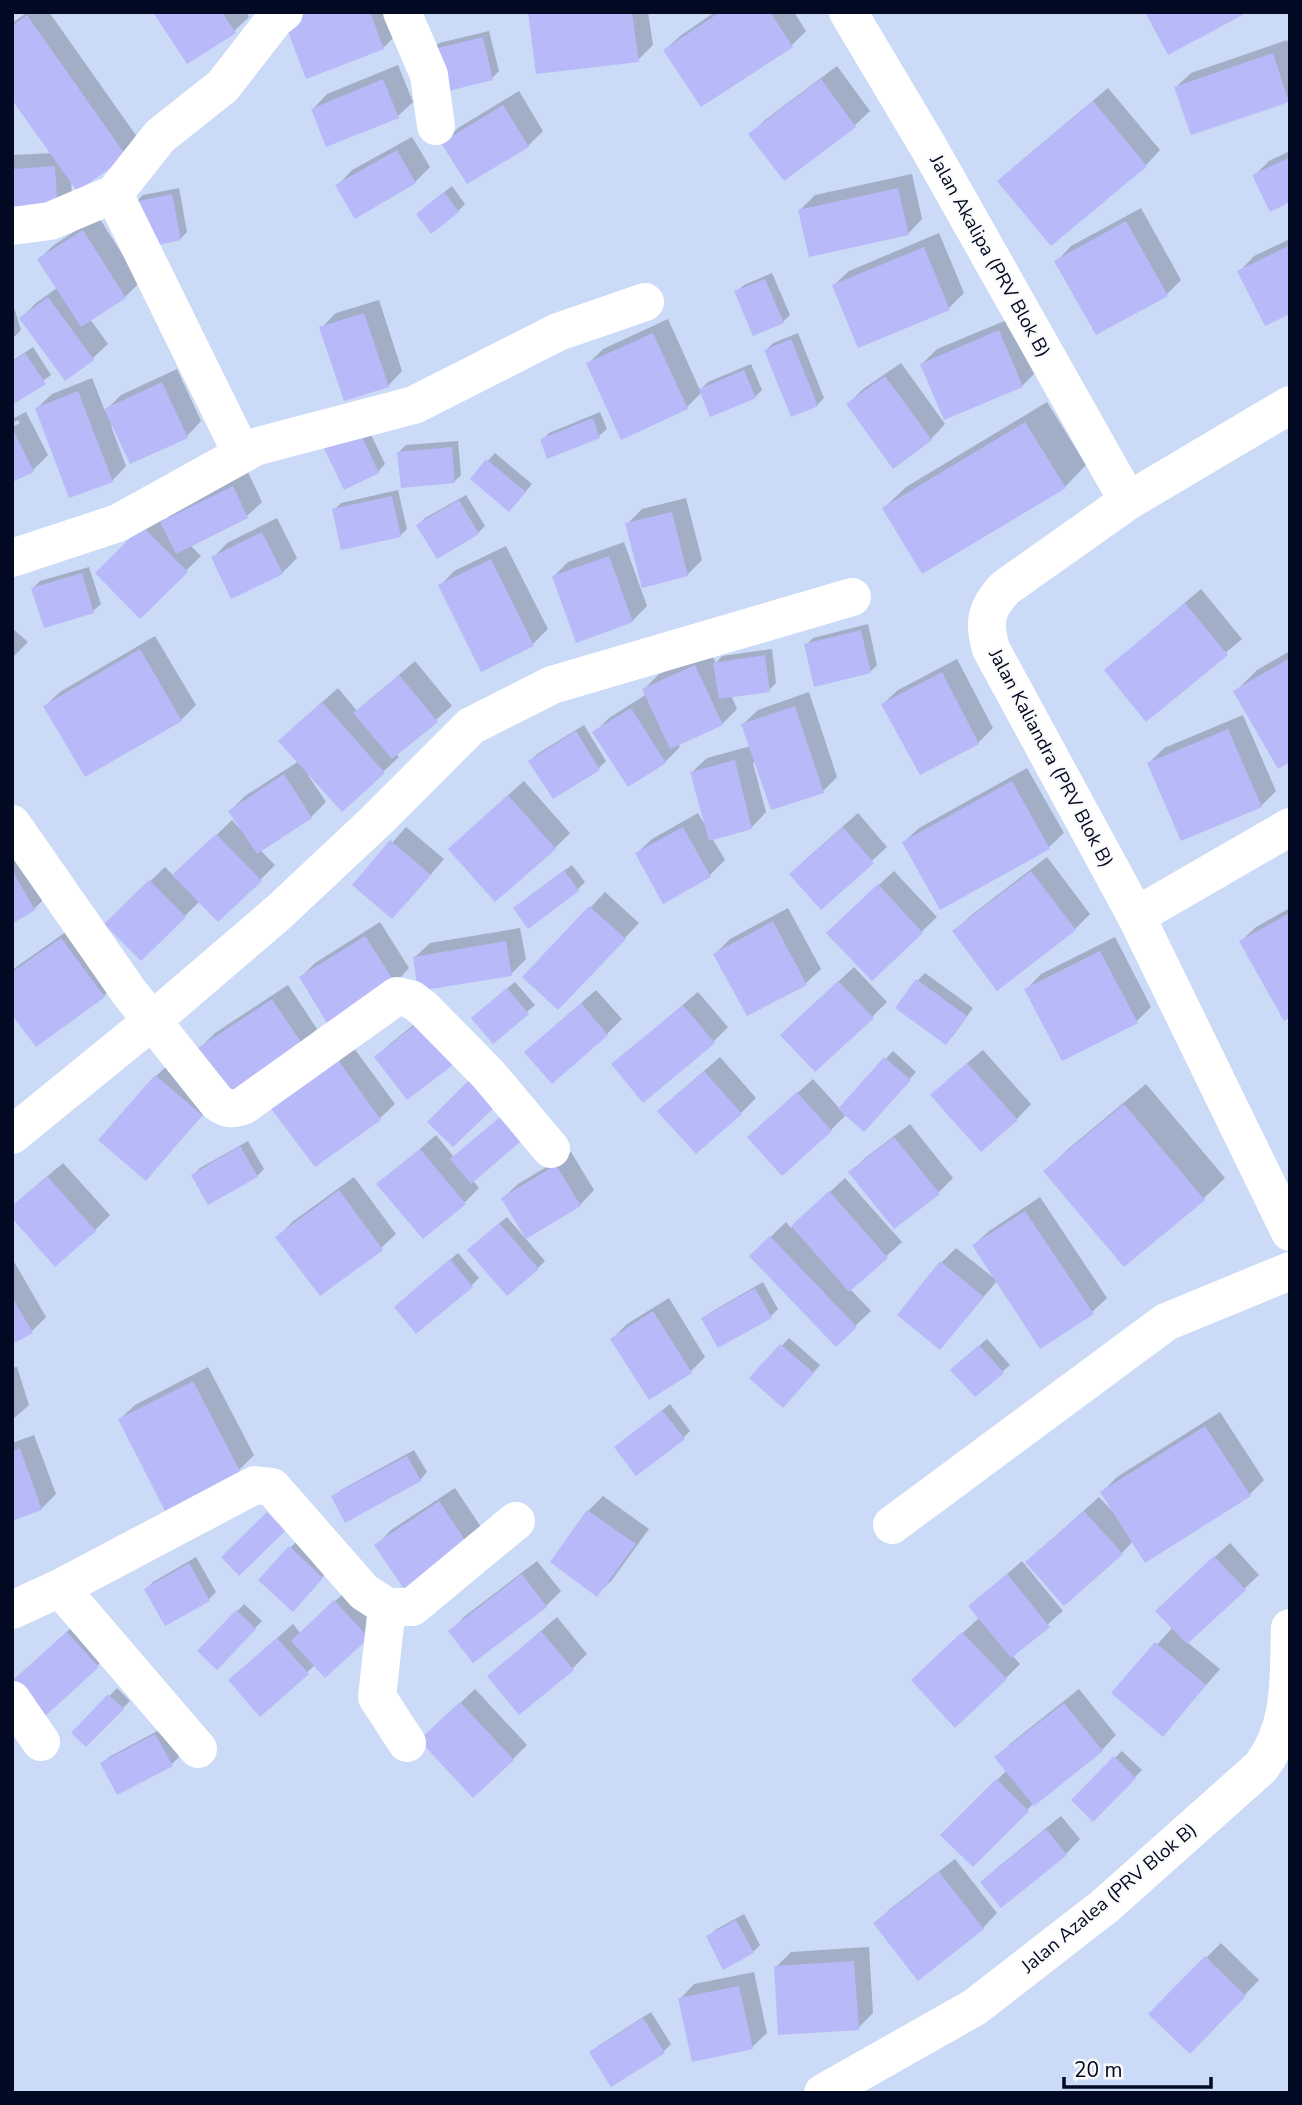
<svg xmlns="http://www.w3.org/2000/svg" width="1302" height="2105" font-family="'Nunito Sans',sans-serif">
<style>
.shadow{fill:#0003}
.building{fill:#b7b9f8}
.lines{fill:none;stroke-linecap:round;stroke-linejoin:round}
.street{stroke:#fff;stroke-width:38}
.labels{text-anchor:middle;dominant-baseline:central;stroke-width:5;stroke-linejoin:round;paint-order:stroke}
.street-label{font-size:19px;fill:#020a23;stroke:#fafafa}
</style>
<rect width="100%" height="100%" fill="#cadaf7"/>
<path class="shadow" d="M28 12H49L140 141 126 155 71 179 72 198 12 215V155L52 153 15 101 12 104V23Z
M155 12H246L249 17 234 31Z
M288 12H390L398 33 383 48Z
M530 12H648L653 45 638 60Z
M715 12H794L806 31 792 45 665 50 680 36Z
M489 31 499 71 492 78 431 50 439 43Z
M1287 40 1290 47 1288 101 1176 87 1191 73Z
M398 65 413 102 398 116 327 145 313 109 327 94Z
M837 66 870 111 855 125 785 179 750 135 765 120Z
M1108 88 1160 150 1146 165 1014 167Z
M519 91 543 131 528 146 443 143 458 128Z
M412 137 430 167 415 182 338 185 352 170Z
M1290 151V201L1255 175 1269 161Z
M912 174 922 219 908 234 800 210 815 195Z
M452 186 465 204 458 211 425 207Z
M179 188 187 232 180 239 136 202 143 195Z
M1141 208 1181 280 1166 295 1057 261 1071 246Z
M98 216 140 282 125 297 90 319 108 344 93 358 65 378 21 318 36 303 57 288 39 259 54 245Z
M939 233 964 293 949 308 834 285 849 271Z
M1290 239V312L1240 271 1254 256Z
M772 273 790 315 783 322 736 292 744 285Z
M379 300 402 371 388 386 321 328 336 313Z
M12 301 21 330 12 339Z
M1014 317 1037 371 1022 386 922 364 937 349Z
M668 319 700 390 708 382 751 364 762 390 755 397 702 392 687 407 588 364 603 349Z
M798 333 824 398 817 405 766 350 773 343Z
M33 347 51 375 12 403V361Z
M901 363 945 424 931 439 848 404 863 389Z
M177 369 201 421 187 436 111 426 126 466 112 481 37 408 52 394 92 378 105 411 121 395Z
M1047 402 1086 465 1065 487 884 508 906 487Z
M26 412 48 455 33 470 12 480V427L20 423 18 420 12 423V419Z
M600 412 607 429 599 436 548 457 542 440 549 433Z
M365 422 385 464 378 472 345 487Z
M458 441 461 475 454 482 399 452 406 445Z
M495 453 532 484 516 503 472 478Z
M248 472 262 502 247 516 190 545 201 556 140 616 97 573 158 513 165 520 177 508Z
M398 490 407 529 400 536 334 510 341 503Z
M466 495 485 526 478 533 418 525 425 518Z
M686 498 702 560 687 575 627 524 642 509Z
M277 518 297 558 282 573 213 558 227 543Z
M624 542 647 606 632 621 554 576 568 562Z
M506 546 548 629 533 644 482 669 440 586 454 571Z
M89 567 101 604 93 611 33 588 40 581Z
M1201 589 1242 639 1147 719 1106 670Z
M868 624 877 665 870 672 806 645 813 638Z
M12 628 28 642 12 658Z
M155 636 196 705 181 720 45 706 60 692Z
M772 649 776 683 769 690 731 695 737 709 722 724 678 744 680 747 665 762 594 733 609 718 647 694 644 689 659 674 710 652 716 663 722 656Z
M1290 651V760L1236 691 1257 670Z
M957 659 993 728 978 743 883 704 898 690Z
M415 661 452 706 396 754 399 757 342 810 310 774 308 775 326 802 311 817 260 850 275 865 260 880 200 901 141 959 106 924 165 867 174 876 232 820 240 829 230 811 245 796 299 761 295 726 338 688 357 711Z
M809 692 837 777 823 791 756 762 753 763 766 812 752 827 712 838 725 860 710 875 663 901 637 853 652 839 698 813 705 825 692 772 707 758 751 746 743 724 758 710Z
M1243 715 1276 791 1261 806 1149 763 1164 748Z
M584 725 606 761 599 768 553 796 530 761 537 754Z
M1027 768 1064 833 1049 847 904 842 919 828Z
M524 781 570 833 555 848 465 834Z
M858 813 887 847 821 907 806 859Z
M406 827 444 859 407 902 355 885Z
M12 846 49 894 34 909 12 922Z
M1047 857 1090 914 1075 929 998 988 955 931 969 917Z
M572 865 585 882 578 889 523 901Z
M894 871 937 917 872 979 843 918Z
M605 892 639 923 573 993 525 977Z
M788 908 821 969 806 983 748 1014 715 954 730 939Z
M1290 908V1015L1241 941 1256 927Z
M380 922 409 968 395 983 301 977 315 963Z
M77 924 119 981 104 996 12 1012V970Z
M520 928 526 959 511 974 415 957 430 943Z
M1115 937 1151 1007 1137 1021 1027 989 1041 974Z
M854 967 887 1002 872 1017 797 1020Z
M925 973 973 1008 953 1036 918 980Z
M515 982 535 1005 493 1041 480 1011Z
M288 985 317 1029 302 1043 200 1048 215 1033Z
M596 990 622 1019 607 1034 526 1052Z
M698 992 728 1027 713 1042 613 1064Z
M439 1004 456 1059 376 1057 391 1043Z
M351 1044 395 1104 380 1118 315 1165 286 1091Z
M983 1050 1031 1104 1017 1119 947 1080Z
M893 1051 916 1072 871 1123 847 1114 831 1130 764 1123 813 1079 840 1109Z
M720 1057 756 1098 741 1113 675 1096Z
M171 1062 216 1100 146 1179 156 1076Z
M1146 1084 1225 1178 1203 1199 1046 1171 1067 1150Z
M910 1124 953 1178 938 1193 851 1172 865 1158Z
M436 1135 479 1188 465 1202 379 1184Z
M248 1141 264 1169 257 1176 209 1203 193 1175 200 1168Z
M571 1152 594 1190 580 1205 503 1198 518 1184Z
M63 1163 110 1215 95 1230 23 1197Z
M354 1177 396 1234 381 1248 278 1237 292 1222Z
M845 1178 902 1242 850 1289 871 1311 836 1344 751 1256 786 1222 791 1228Z
M1040 1197 1107 1298 1092 1312 997 1281 940 1348 942 1262 956 1248 995 1279 974 1245 989 1231Z
M507 1217 545 1261 538 1268 476 1243Z
M458 1253 479 1278 472 1285 403 1300Z
M12 1258 46 1317 32 1331 12 1342Z
M763 1282 778 1309 771 1316 719 1346 704 1319 711 1312Z
M669 1298 705 1357 691 1371 612 1339 627 1324Z
M789 1338 820 1365 790 1399 752 1378Z
M987 1339 1010 1365 975 1395 959 1363Z
M17 1367 29 1405 12 1420V1368Z
M208 1367 254 1455 239 1470 120 1419 135 1405Z
M670 1404 690 1431 683 1438 616 1447Z
M1220 1412 1264 1480 1249 1495 1133 1541 1122 1553 1042 1548 1099 1497 1112 1511 1113 1510 1102 1492 1117 1477Z
M34 1435 56 1494 41 1509 12 1519V1443Z
M414 1450 427 1472 420 1480 333 1497 341 1490Z
M455 1488 483 1530 468 1545H377L391 1530Z
M603 1496 649 1529 612 1580 597 1594 588 1511Z
M297 1541 329 1570 299 1602 290 1548Z
M1230 1543 1259 1575 1187 1642 1220 1669 1163 1735 1113 1693 1173 1627 1172 1596Z
M196 1557 216 1592 209 1599 166 1623 146 1589 153 1582Z
M537 1561 561 1591 546 1606 473 1661 451 1631 465 1616Z
M1022 1561 1063 1611 1012 1655 1020 1664 1006 1678 928 1665 980 1617 970 1606Z
M350 1587 382 1622 315 1665 261 1714 245 1666 293 1624 301 1634Z
M244 1604 262 1621 217 1668 200 1651Z
M557 1617 587 1654 572 1669 489 1676Z
M82 1618 113 1651 42 1717 26 1669Z
M117 1688 130 1701 86 1745 74 1733Z
M475 1689 527 1745 513 1759 436 1726Z
M1079 1689 1116 1735 1102 1750 1034 1803 973 1864 943 1835 1007 1770 997 1757 1011 1743Z
M163 1728 179 1757 172 1764H102L109 1757Z
M1122 1751 1142 1770 1093 1820 1073 1800Z
M1061 1816 1080 1839 1066 1854 982 1882 997 1868Z
M955 1859 997 1913 983 1928 875 1923 890 1909Z
M744 1914 760 1945 753 1952 708 1937 715 1930Z
M1221 1943 1259 1980 1190 2052 1150 2014Z
M869 1947 873 2013 858 2028 776 1967 791 1952Z
M754 1972 767 2033 752 2047 680 1999 694 1984Z
M651 2012 671 2044 664 2051 612 2084 591 2053 598 2046Z"/>
<path class="building" d="M153 12H222L236 33 187 64Z
M291 12H370L384 49 306 79 282 16Z
M528 12H632L639 62 536 74Z
M720 12H770L793 47 701 107 663 50Z
M1145 12H1248L1168 55Z
M27 15 127 157 77 191 12 100V26Z
M483 37 493 80 440 93 430 50Z
M1273 53 1289 102 1191 135 1174 87Z
M383 79 399 118 326 147 311 109Z
M821 79 856 127 784 181 748 134Z
M1093 101 1147 166 1051 246 997 181Z
M503 105 529 147 467 184 441 143Z
M397 150 416 183 355 219 335 185Z
M1290 157V202L1270 212 1252 175Z
M55 166 58 214 12 217V169Z
M898 188 909 235 809 257 798 210Z
M444 192 459 212 431 234 416 214Z
M172 194 181 240 144 248 134 202Z
M1126 221 1168 296 1096 335 1054 261Z
M83 230 126 298 81 327 37 259Z
M1290 245V314L1265 326 1237 271Z
M924 247 950 310 858 348 832 285Z
M765 279 784 323 753 336 734 291Z
M48 297 94 360 65 381 19 318Z
M364 313 389 387 344 401 319 327Z
M999 330 1023 387 944 420 920 364Z
M653 333 688 409 621 440 586 363Z
M791 339 818 406 791 417 764 350Z
M25 353 46 384 12 405V362Z
M744 370 756 398 710 417 699 389Z
M885 376 932 440 893 469 846 404Z
M162 382 188 438 130 464 104 409Z
M78 391 113 482 69 498 35 408Z
M593 418 600 438 547 459 540 439Z
M1025 422 1066 488 922 574 882 508Z
M12 427 34 472 12 482Z
M358 428 379 473 344 490 322 444Z
M452 447 455 483 401 488 397 452Z
M486 459 526 492 509 512 470 479Z
M233 486 248 518 176 554 160 522Z
M392 496 401 537 341 550 332 509Z
M459 500 479 534 437 559 416 525Z
M672 512 688 576 642 588 625 523Z
M142 526 188 572 140 619 95 573Z
M262 532 283 574 231 599 211 557Z
M609 556 633 622 576 643 552 576Z
M491 559 534 646 481 672 438 585Z
M82 573 94 613 44 628 31 588Z
M1185 603 1228 655 1146 722 1104 670Z
M861 630 871 673 814 687 804 644Z
M140 649 182 721 85 777 43 706Z
M765 655 770 692 719 699 713 663Z
M1290 658V762L1278 769 1233 691Z
M695 665 723 725 670 749 642 689Z
M942 672 979 744 920 775 881 704Z
M399 675 438 722 392 759 353 713Z
M322 702 385 773 342 812 278 741Z
M795 706 824 793 771 810 741 724Z
M631 708 666 763 628 787 592 732Z
M1228 729 1262 807 1181 841 1147 763Z
M576 731 600 770 553 799 528 761Z
M735 760 752 829 709 841 690 772Z
M284 774 312 818 257 854 228 811Z
M1012 781 1050 849 940 910 902 842Z
M508 795 556 849 495 902 448 849Z
M683 827 711 877 663 904 635 853Z
M843 827 874 863 821 910 789 874Z
M216 834 262 881 218 922 172 875Z
M390 840 431 875 392 919 352 885Z
M12 870 35 910 12 924Z
M564 870 579 891 528 929 513 908Z
M1031 871 1076 930 997 991 952 931Z
M149 880 186 917 141 961 104 924Z
M878 884 923 933 872 981 826 933Z
M589 906 626 939 558 1010 522 977Z
M1290 913V1017L1284 1021 1239 941Z
M773 921 807 985 747 1016 713 954Z
M365 936 396 984 329 1026 299 977Z
M61 938 105 997 36 1047 12 1015V972Z
M506 941 512 976 418 991 413 957Z
M1100 951 1138 1023 1062 1061 1024 989Z
M916 979 967 1016 946 1045 895 1008Z
M838 981 874 1018 815 1072 780 1035Z
M507 988 529 1014 493 1044 471 1018Z
M272 999 303 1045 228 1094 198 1048Z
M581 1003 608 1035 552 1084 524 1052Z
M683 1005 715 1043 643 1103 611 1064Z
M424 1018 458 1061 407 1100 374 1057Z
M336 1057 381 1120 315 1167 269 1106Z
M884 1057 911 1080 864 1132 838 1109Z
M967 1063 1018 1120 981 1152 930 1095Z
M704 1071 742 1114 696 1154 657 1111Z
M477 1072 503 1099 453 1147 427 1122Z
M155 1075 202 1115 146 1181 98 1140Z
M797 1092 832 1131 782 1176 747 1137Z
M1124 1104 1205 1200 1124 1267 1043 1171Z
M506 1112 527 1136 471 1184 450 1159Z
M894 1137 940 1194 894 1229 848 1172Z
M240 1146 258 1177 208 1205 191 1175Z
M420 1149 466 1204 423 1239 376 1184Z
M556 1165 581 1206 526 1239 501 1198Z
M47 1176 96 1231 55 1267 12 1218V1206Z
M339 1190 383 1250 320 1296 275 1237Z
M829 1191 888 1258 849 1292 791 1226Z
M1025 1211 1094 1314 1040 1349 972 1245Z
M499 1223 539 1269 507 1296 467 1250Z
M770 1236 857 1327 836 1347 749 1256Z
M450 1259 473 1287 416 1334 394 1307Z
M940 1261 984 1297 940 1350 897 1315Z
M755 1288 772 1318 718 1348 701 1318Z
M12 1297 33 1333 12 1344Z
M653 1311 692 1373 649 1400 610 1339Z
M780 1344 814 1373 783 1408 749 1378Z
M979 1345 1004 1373 975 1397 950 1370Z
M193 1381 240 1471 165 1511 118 1419Z
M662 1410 685 1439 636 1476 614 1447Z
M1205 1426 1251 1496 1145 1563 1100 1492Z
M20 1448 42 1510 12 1521V1451Z
M407 1456 421 1481 345 1523 331 1496Z
M439 1501 469 1546 404 1589 374 1545Z
M587 1510 636 1544 597 1597 550 1562Z
M1084 1511 1123 1554 1064 1606 1025 1562Z
M267 1512 285 1531 239 1576 221 1557Z
M289 1546 323 1578 293 1612 258 1580Z
M1214 1556 1246 1590 1187 1644 1155 1611Z
M189 1563 210 1601 165 1626 144 1589Z
M522 1574 547 1607 473 1663 448 1631Z
M1007 1574 1050 1627 1011 1658 968 1606Z
M334 1600 369 1638 325 1678 291 1641Z
M236 1610 256 1629 217 1670 197 1651Z
M541 1631 574 1670 519 1715 487 1676Z
M67 1632 99 1667 42 1719 12 1687V1681Z
M962 1632 1007 1679 955 1728 911 1680Z
M277 1638 309 1674 260 1717 228 1680Z
M1155 1642 1206 1685 1163 1737 1111 1693Z
M108 1694 124 1709 86 1747 71 1733Z
M460 1702 514 1760 473 1798 419 1740Z
M1064 1703 1103 1751 1034 1806 994 1757Z
M155 1734 173 1766 117 1795 100 1763Z
M1114 1756 1136 1778 1093 1822 1071 1800Z
M996 1779 1029 1811 973 1867 940 1835Z
M1046 1829 1067 1855 1001 1908 980 1882Z
M939 1872 984 1929 918 1981 873 1923Z
M736 1920 754 1953 723 1970 706 1936Z
M1205 1956 1246 1996 1190 2054 1148 2014Z
M854 1961 859 2030 778 2035 774 1966Z
M739 1986 753 2049 692 2062 678 1998Z
M643 2018 665 2053 611 2087 589 2052Z"/>
<g class="lines">
<path class="street" d="M402 12 429 75 436 126
M848 12 929 148 1128 501
M114 194 242 454
M114 194 160 136 223 86 275 19 284 12
M12 226 50 221 114 194
M1290 405 1128 501 1005 588C986 608 983 622 991 649L1136 916 1290 1232
M12 558 118 523 255 447 414 405 558 332 645 302
M12 824 129 992 217 1102C226 1109 232 1110 243 1106L397 996 411 999 423 1008 488 1074 551 1149
M1136 916 1290 827
M12 1135 153 1020 279 912 377 820 471 726 552 685 852 597
M892 1525 1166 1322 1290 1271
M60 1588 198 1749
M387 1607 377 1697 407 1743
M12 1610 60 1588 255 1485 272 1487 364 1592 387 1607H412L516 1521
M12 1700 41 1742
M823 2093 975 2007 1105 1906 1261 1767C1293 1725 1288 1678 1290 1628"/>
</g>
<g class="labels">
<g class="street-label">
<text transform="translate(990 256) rotate(61)">Jalan Akalipa (PRV Blok B)</text>
<text transform="translate(1051 758) rotate(62)">Jalan Kaliandra (PRV Blok B)</text>
<text transform="translate(1109 1898) rotate(-40)">Jalan Azalea (PRV Blok B)</text>
</g>
</g>
<rect width="1302" height="2105" fill="none" stroke="#020a23" stroke-width="28"/>
<path d="M1064 2077v10h147v-10" fill="none" stroke="#020a23" stroke-width="3.5"/>
<text x="1074" y="2077" font-size="21" fill="#020a23" stroke="#fafafa" stroke-width="5" paint-order="stroke">20 m</text>
</svg>
